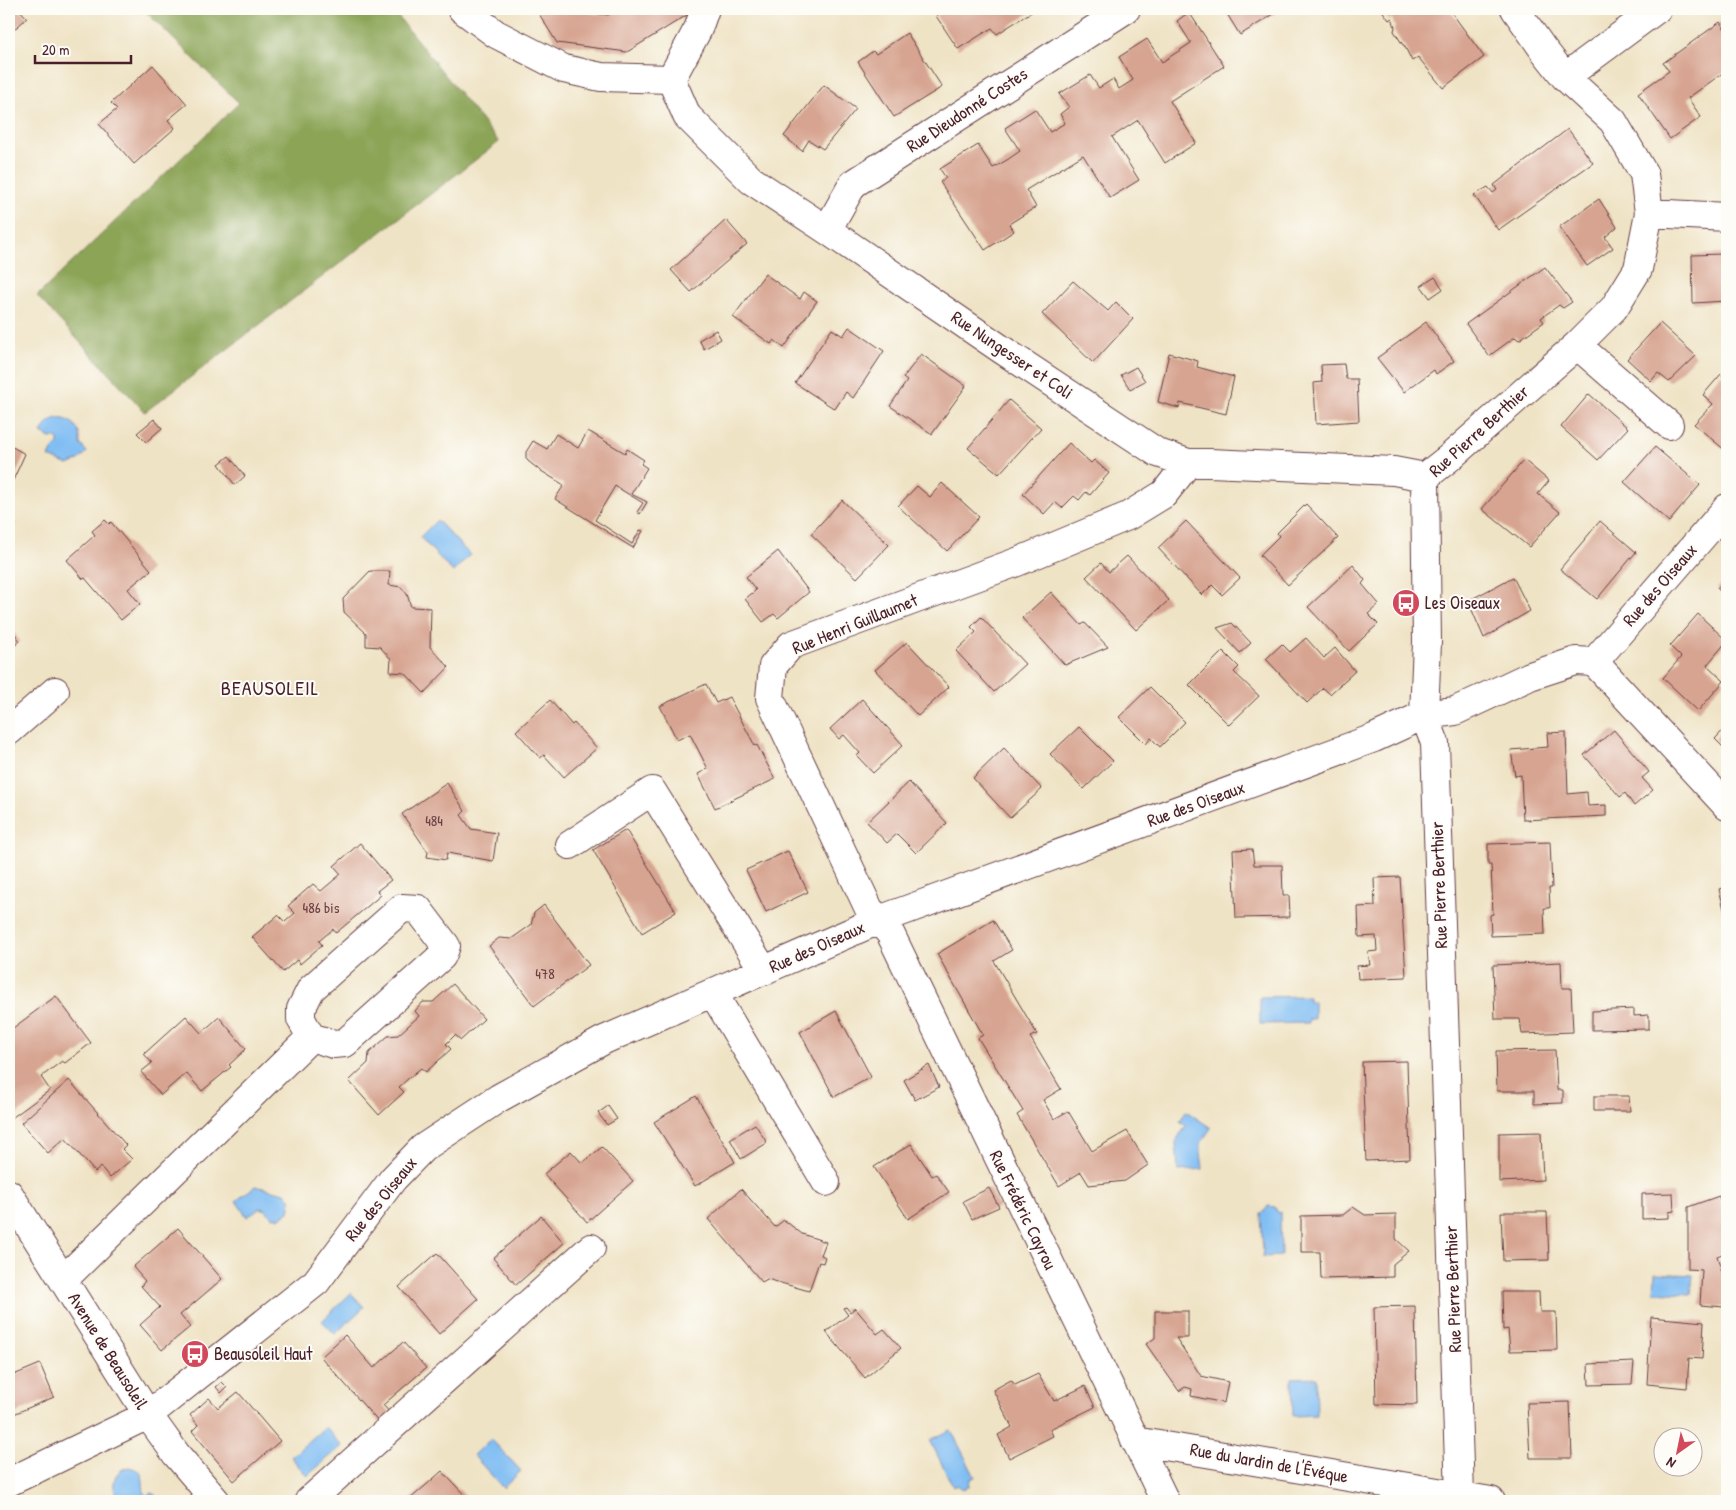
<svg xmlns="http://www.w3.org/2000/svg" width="1736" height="1510" viewBox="0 0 1736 1510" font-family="'Patrick Hand',sans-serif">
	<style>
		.forest { fill: #8ba456; stroke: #6a6240 }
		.water { fill: #80bdf3; stroke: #656e8f }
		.building { fill: #d7a491 }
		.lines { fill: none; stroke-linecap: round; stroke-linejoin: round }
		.minor-casing { stroke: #633c42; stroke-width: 30 }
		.minor { stroke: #fff; stroke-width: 28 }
		.labels { text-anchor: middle; stroke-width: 4; stroke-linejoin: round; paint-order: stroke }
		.number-label { font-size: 15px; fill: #6d4044 }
		.street-label { font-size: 18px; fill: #4a1f2b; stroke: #fdfcf7 }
		.poi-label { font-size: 18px; fill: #4a1f2b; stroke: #fdfcf7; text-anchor: start }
		.quarter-label { font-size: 20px; letter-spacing: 1px; fill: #4a1f2b; stroke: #fdfcf7 }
	</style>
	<rect width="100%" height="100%" fill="#fdfcf7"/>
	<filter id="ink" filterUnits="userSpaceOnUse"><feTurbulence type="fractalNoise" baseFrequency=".02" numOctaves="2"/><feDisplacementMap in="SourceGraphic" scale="10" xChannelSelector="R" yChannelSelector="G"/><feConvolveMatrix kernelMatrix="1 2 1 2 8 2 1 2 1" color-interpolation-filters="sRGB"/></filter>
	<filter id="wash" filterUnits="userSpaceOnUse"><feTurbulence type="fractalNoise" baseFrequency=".0096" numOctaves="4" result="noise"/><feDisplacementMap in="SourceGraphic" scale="20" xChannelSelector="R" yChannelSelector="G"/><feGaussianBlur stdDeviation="1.12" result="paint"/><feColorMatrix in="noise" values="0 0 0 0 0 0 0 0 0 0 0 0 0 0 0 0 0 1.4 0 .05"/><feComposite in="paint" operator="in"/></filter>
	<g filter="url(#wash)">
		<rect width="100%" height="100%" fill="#efe3c5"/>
		<!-- forest -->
		<path class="forest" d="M143,9H392L499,142L145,412L37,296L239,103Z"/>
		<!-- water -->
		<path class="water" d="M56,418C72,418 81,428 80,444L87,452L79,460L68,465L49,457L53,449L58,444V440L55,437L50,438L41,433L47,423Z
			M437,520L470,555L453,572L420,537Z
			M1309,996V1001H1314V1019H1309V1023L1260,1024V997Z
			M1186,1111L1211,1128L1200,1144L1203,1169L1178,1171L1176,1141L1186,1126L1180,1121Z
			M255,1186L285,1193L291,1200L289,1212L280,1218L272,1217L266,1210L260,1208L247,1217L236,1201Z
			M1268,1206L1275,1207L1278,1213L1280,1212L1281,1256L1263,1257L1261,1213L1264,1212Z
			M1655,1273L1693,1275L1691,1294L1654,1292Z
			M351,1293L364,1307L335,1334L322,1321Z
			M1316,1377L1317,1415L1293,1416L1292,1378Z
			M325,1427L342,1446L307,1476L291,1457Z
			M951,1430L975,1477L970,1479L969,1487L963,1489L957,1485L953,1487L930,1440Z
			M491,1439L521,1471L503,1488L473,1455Z
			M129,1467C150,1472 139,1484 146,1496L151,1493L155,1494L158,1501H119C111,1488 111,1471 129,1467Z"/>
		<g id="blocks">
			<!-- building -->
			<path class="building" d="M9,9H19L27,18L9,34Z
				M536,9H588L591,13L608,15L618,9H692V12L627,52L557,43Z
				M946,9H1036L997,34L992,28L958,49L936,16Z
				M1224,9H1282L1240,35Z
				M1381,9H1449L1484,57L1443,88L1418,57L1412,61L1404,45H1403L1394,31L1395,27L1392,18L1389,20Z
				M1189,12L1224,66L1170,101L1196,143L1165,163L1138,120L1112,137L1139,180L1110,198L1083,155L1026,190L1036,207L1009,224L1014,231L985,250L940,182L946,178L940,169L978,145L993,168L1007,160L1020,151L1005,128L1035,109L1050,132L1065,123L1060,114L1069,107L1059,94L1090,75L1099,88L1113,79L1119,89L1133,80L1119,57L1147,39L1162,62L1191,43L1177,21Z
				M1720,22L1727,32V70L1688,98L1701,117L1670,139L1638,93L1669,71L1663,63Z
				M907,33L942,87L894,117L858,62L873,51L876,54Z
				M153,65L187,104L168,120L175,128L134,164L99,124L117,109L111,103Z
				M824,85L856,109L823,149L809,140L802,151L784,136Z
				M1568,129L1593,163L1498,230L1474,195L1488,187L1493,193L1497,190L1494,185Z
				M1599,199L1617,227L1605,237L1613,248L1587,266L1559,227Z
				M726,220L747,244L691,292L671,270Z
				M1722,254V259H1727V301L1693,303L1692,255Z
				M1545,267L1572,302L1563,308L1559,305L1541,318L1544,322L1519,340L1515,337L1489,356L1466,324Z
				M765,274L800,299L804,292L817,301L784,348L774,340L771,344L733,317Z
				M1435,277L1443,289L1430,298L1421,286Z
				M1073,281L1108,311L1116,302L1133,319L1093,363L1042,314Z
				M1426,322L1454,361L1436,374L1434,370L1404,392L1377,358Z
				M1660,323L1696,356L1669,382L1658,373L1651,381L1627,359Z
				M849,327L884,351L853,398L846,392L835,409L795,383L832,329L843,336Z
				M716,330L721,339L704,349L699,340Z
				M1169,353L1198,361L1197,367L1234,377L1226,414L1180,403L1179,408L1158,402Z
				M921,354L966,386L932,434L890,406L907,381L903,378Z
				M1344,364L1346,379H1357L1359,421L1316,424L1314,383L1322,382L1321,365Z
				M1136,367L1145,381L1130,389L1121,375Z
				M1721,374L1727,380V452L1694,424L1713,404L1703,395Z
				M1589,394L1628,428L1598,460L1561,427Z
				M1009,400L1041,428L999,474L968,448Z
				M154,419L162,428L146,442L137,433Z
				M588,431L625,453L627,449L644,460L641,464L647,468L631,494L647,502L640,514L637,512L643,503L615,486L595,520L632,544L640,530L643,531L633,548L555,499L564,485L538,469L528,461L526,458V452L533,441L547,449L556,434L578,448Z
				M1069,443L1091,463L1094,460L1109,473L1090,495L1086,492L1079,500L1074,496L1062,508L1055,502L1044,514L1023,494Z
				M9,445L25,454L9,489Z
				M1655,447L1700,485L1669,522L1624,482Z
				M229,456L245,476L235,485L219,464Z
				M1524,460L1549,481L1538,494L1560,512L1529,547L1482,509Z
				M942,483L979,517L947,551L898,506L917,486L930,497Z
				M842,500L889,545L857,578L811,534Z
				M1306,504L1338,538L1288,585L1260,555L1279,536L1277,533Z
				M9,516L16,525L9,531Z
				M105,520L109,524L111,522L151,570L128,589L140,604L121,620L85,578L83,579L67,560L95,535L92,531Z
				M1186,521L1240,578L1222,595L1212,585L1202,595L1158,548Z
				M1600,521L1636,552L1597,599L1560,569Z
				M778,551L809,592L778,618L774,614L763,622L745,599L756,590L746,577Z
				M1127,556L1169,600L1136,630L1086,577L1101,563L1109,572Z
				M1353,565L1365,580L1362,584L1379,604L1368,614L1378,624L1349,651L1308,607Z
				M370,571H390L389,585L401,587L407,594L411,607L431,608L430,647L449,667L424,693L405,673L390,672L391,659L380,647L366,646V633L344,612L343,599Z
				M1513,577L1530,611L1484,638L1468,601Z
				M1727,577V598L1717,588Z
				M1051,592L1081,625L1085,623L1108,647L1065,665L1022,618Z
				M1698,614L1727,641L1707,665L1724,681L1698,711L1663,678L1681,657L1670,646Z
				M981,617L1025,664L994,692L956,651L976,632L971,627Z
				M1232,623L1251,643L1240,653L1217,628Z
				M9,626L20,641L9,650Z
				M1306,638L1324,658L1335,648L1355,671L1330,694L1323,688L1307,703L1266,659L1282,644L1290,652Z
				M907,642L949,687L918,716L875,670Z
				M1223,651L1239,667L1234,672L1259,696L1229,725L1189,685Z
				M706,684L716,703L729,697L755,746L757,745L775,779L715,808L698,774L708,769L690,734L677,740L660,706Z
				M1150,687L1185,722L1160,747L1151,738L1146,744L1119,717Z
				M862,699L903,745L873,773L857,756L860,753L844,735L839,739L830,729Z
				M550,700L572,725L574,723L597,748L564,777L544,755L540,758L516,731Z
				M1727,726V751L1715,739Z
				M1079,727L1113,761L1084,789L1050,754Z
				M1614,730L1649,772L1642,778L1653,790L1634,806L1625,793L1620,797L1584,755Z
				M1566,732L1568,794L1587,792L1588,806L1606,805V816L1523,820L1521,775L1515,776L1511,750L1548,747L1547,733Z
				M1004,748L1042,789L1010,818L973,778Z
				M909,782L947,823L916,853L897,834L887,843L867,822Z
				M447,783L465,811L461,815L471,829L497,833L493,861L447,853L446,860L427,857L428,852L402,814Z
				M626,830L676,912L642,933L593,850Z
				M1550,842L1552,888H1549L1550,908H1544L1545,934L1491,936L1490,915L1493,914L1491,865H1488V844Z
				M360,843L391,880L377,891L381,895L336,933L333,929L319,941L322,945L300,964L297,960L283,972L252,937L278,915L285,922L295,913L288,906L313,884L321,891L341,874L334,866Z
				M1252,849L1254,865H1282L1283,895H1289L1290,917L1236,918L1233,850Z
				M788,851L808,892L766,912L746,870Z
				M1400,877L1406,977L1358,979L1357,966L1370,965L1368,952L1377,951L1376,936L1359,937L1358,907L1375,906L1374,878Z
				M1727,887V921L1719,889Z
				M544,905L589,965L534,1006L489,946L499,938L511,939L531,925L534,913Z
				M993,920L1012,950L994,961L1037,1034L1030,1037L1061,1089L1043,1100L1054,1119L1068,1111L1092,1151L1127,1131L1148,1165L1125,1181L1089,1185L1081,1172L1059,1186L1017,1115L1023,1111L978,1038L983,1035L937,954Z
				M1561,962L1562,988H1571L1573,1032L1522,1034L1520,1019H1495L1493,965Z
				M453,984L484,1019L461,1040L455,1035L446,1044L451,1049L426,1072L421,1068L410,1077L399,1087L404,1092L379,1115L349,1081L368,1063L369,1053L388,1036L398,1035L419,1016L415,1011L423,1002H433Z
				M56,996L91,1043L65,1063L62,1061L41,1077L50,1090L9,1120V1031Z
				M1634,1009V1016L1649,1015V1029L1592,1030V1011Z
				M836,1011L871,1077L834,1097L800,1032Z
				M186,1016L201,1033L219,1017L246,1049L229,1065L231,1067L202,1091L186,1073L161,1095L141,1072L152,1063L144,1054Z
				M1555,1050L1557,1090H1563V1103L1534,1104V1091H1497L1496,1051Z
				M1407,1061L1410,1159L1366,1161L1362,1062Z
				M929,1065L939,1087L915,1100L904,1080Z
				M69,1080L126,1145L122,1149L132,1159L110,1178L101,1167L95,1172L65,1138L48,1153L21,1123Z
				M696,1096L735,1162L695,1186L654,1122Z
				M1594,1096H1629L1630,1111H1594Z
				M608,1106L617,1119L607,1125L598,1113Z
				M755,1124L767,1143L741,1159L730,1139Z
				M1541,1132L1543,1180L1499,1182V1133Z
				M911,1144L932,1176L936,1174L949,1192L908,1219L874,1167Z
				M602,1147L633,1181L587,1222L544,1174L571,1151L582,1163Z
				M989,1188L999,1207L972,1219L963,1201Z
				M741,1189L775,1227L784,1220L802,1234L826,1242L821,1255L825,1257L823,1263L819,1262L809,1291L767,1279L762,1282L708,1219Z
				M1673,1193L1674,1211L1669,1212V1218L1642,1219V1194Z
				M1719,1196L1727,1221V1252L1717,1256L1722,1272H1726L1724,1307L1700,1305L1702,1270L1688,1269V1207Z
				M1353,1207L1365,1215L1396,1214V1239L1409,1251L1393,1264V1277L1321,1279L1320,1252H1301V1216L1343,1215Z
				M1501,1212H1547L1549,1260L1503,1261Z
				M541,1216L564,1243L516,1285L493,1258Z
				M178,1228L222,1279L180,1315L190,1327L162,1350L140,1325L160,1307L141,1286L145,1281L133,1267Z
				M437,1253L478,1299L439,1334L399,1287Z
				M1502,1292H1539L1540,1312H1556L1557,1350L1510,1351L1508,1329L1503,1330Z
				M1415,1306L1417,1405L1376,1404L1374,1307Z
				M846,1307L850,1312L855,1308L877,1334L884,1329L901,1348L865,1378L826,1332L848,1315L843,1308Z
				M1155,1311H1188V1338H1176L1201,1376L1228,1382L1224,1403L1191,1396L1192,1389L1185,1387L1179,1391L1146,1344L1155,1338Z
				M1651,1317L1704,1322L1702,1359L1689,1358L1687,1388L1647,1384Z
				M345,1335L374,1368L403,1342L426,1368L383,1405L393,1416L382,1426L321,1357Z
				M1634,1362L1632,1384L1589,1385L1588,1364Z
				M40,1364L54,1397L9,1416V1377Z
				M1038,1374L1054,1401L1085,1386L1095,1407L1050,1429L1053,1436L1009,1458L998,1435L1012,1427L993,1390L1011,1380L1015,1385Z
				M222,1382L227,1387L221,1393L216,1387Z
				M238,1392L280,1441L234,1481L192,1431L198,1425L190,1415L209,1398L218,1408Z
				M1570,1402L1572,1458H1530L1527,1403Z
				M442,1471L470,1501H408Z"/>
		</g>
	</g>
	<g filter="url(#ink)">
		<use href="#blocks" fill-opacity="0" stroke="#633c42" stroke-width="1"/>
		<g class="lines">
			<defs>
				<path id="minor" d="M462,9L496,34L564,69L601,77L671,79
					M1565,77L1657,9
					M671,79L687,116L751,180L827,230L1001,349L1158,453L1188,463H1210L1394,471L1425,477
					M671,79L698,29L705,9
					M1649,213L1727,217
					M827,230L853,184L1126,9
					M1577,345L1669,425
					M1594,662L1727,508
					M9,731L55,691
					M570,845L652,791L764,971
					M713,993L826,1182
					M9,1194L148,1415L176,1454L216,1501
					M63,1280L311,1037L333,1044L345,1043L442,956L446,946L418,909L402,908L311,989L301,1009V1019L311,1037
					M1135,1441L1491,1501
					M9,1482L148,1415L316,1282L393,1179L423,1148L499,1098L604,1040L879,920L1374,738L1424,715L1455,711L1530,676L1576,661L1594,662L1727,806
					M1460,1495L1435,743L1424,715L1427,642L1425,477L1449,458L1577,345L1614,308L1638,269L1649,213L1644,174L1613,121L1565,77L1543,49L1515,9
					M309,1501L591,1248
					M1165,1501L890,933L869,909L770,698L773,666L791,645L1017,562L1128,516L1164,494L1188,463"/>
			</defs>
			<!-- minor casing -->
			<use href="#minor" class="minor-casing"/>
			<!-- minor -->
			<use href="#minor" class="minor"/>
		</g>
	</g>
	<!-- icons -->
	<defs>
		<symbol id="bus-disc" viewBox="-11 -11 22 22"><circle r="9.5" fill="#d1495b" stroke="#fdfcf7"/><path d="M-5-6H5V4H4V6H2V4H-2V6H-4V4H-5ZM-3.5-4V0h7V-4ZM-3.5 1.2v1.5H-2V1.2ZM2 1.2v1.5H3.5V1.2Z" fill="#fff"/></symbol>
	</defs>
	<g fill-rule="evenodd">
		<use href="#bus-disc" x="1390" y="587" width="32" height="32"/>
		<use href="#bus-disc" x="179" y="1338" width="32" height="32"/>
	</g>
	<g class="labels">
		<!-- number labels -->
		<g class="number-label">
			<text x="434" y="826">484</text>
			<text x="321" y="913">486 bis</text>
			<text x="545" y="979">478</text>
		</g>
		<!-- street labels -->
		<g class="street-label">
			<text transform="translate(967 110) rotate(-33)" y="6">Rue Dieudonné Costes</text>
			<text transform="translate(1012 355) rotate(34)" y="6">Rue Nungesser et Coli</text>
			<text transform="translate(1479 431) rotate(-42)" y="6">Rue Pierre Berthier</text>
			<text transform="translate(1660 585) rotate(-49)" y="6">Rue des Oiseaux</text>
			<text transform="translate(855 624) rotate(-22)" y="6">Rue Henri Guillaumet</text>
			<text transform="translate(1196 804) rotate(-20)" y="6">Rue des Oiseaux</text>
			<text transform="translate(1439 885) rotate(-92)" y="6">Rue Pierre Berthier</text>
			<text transform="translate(817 947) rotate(-24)" y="6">Rue des Oiseaux</text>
			<text transform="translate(381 1199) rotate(-51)" y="6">Rue des Oiseaux</text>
			<text transform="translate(1023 1210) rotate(64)" y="6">Rue Frédéric Cayrou</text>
			<text transform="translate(1453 1289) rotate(-92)" y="6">Rue Pierre Berthier</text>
			<text transform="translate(108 1351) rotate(58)" y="6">Avenue de Beausoleil</text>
			<text transform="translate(1269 1463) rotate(10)" y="6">Rue du Jardin de l'Êvéque</text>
		</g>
		<!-- poi labels -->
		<g class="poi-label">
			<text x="1425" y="609">Les Oiseaux</text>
			<text x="214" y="1360">Beausoleil Haut</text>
		</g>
		<!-- quarter labels -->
		<g class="quarter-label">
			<text x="270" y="695">BEAUSOLEIL</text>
		</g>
	</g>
	<!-- margin -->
	<rect width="1736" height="1510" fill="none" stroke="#fdfcf7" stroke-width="30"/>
	<!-- north arrow -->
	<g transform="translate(1678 1452) rotate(213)"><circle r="24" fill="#fdfcf7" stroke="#b5a4a5"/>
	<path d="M0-4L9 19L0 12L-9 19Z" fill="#d1495b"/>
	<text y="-8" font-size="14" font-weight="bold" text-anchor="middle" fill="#4a1f2b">N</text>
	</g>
	<!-- scale -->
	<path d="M35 55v8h96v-8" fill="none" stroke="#4a1f2b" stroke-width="2.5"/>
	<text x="42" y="55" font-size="15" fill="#4a1f2b" stroke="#fdfcf7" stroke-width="4" paint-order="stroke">20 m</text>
</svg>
